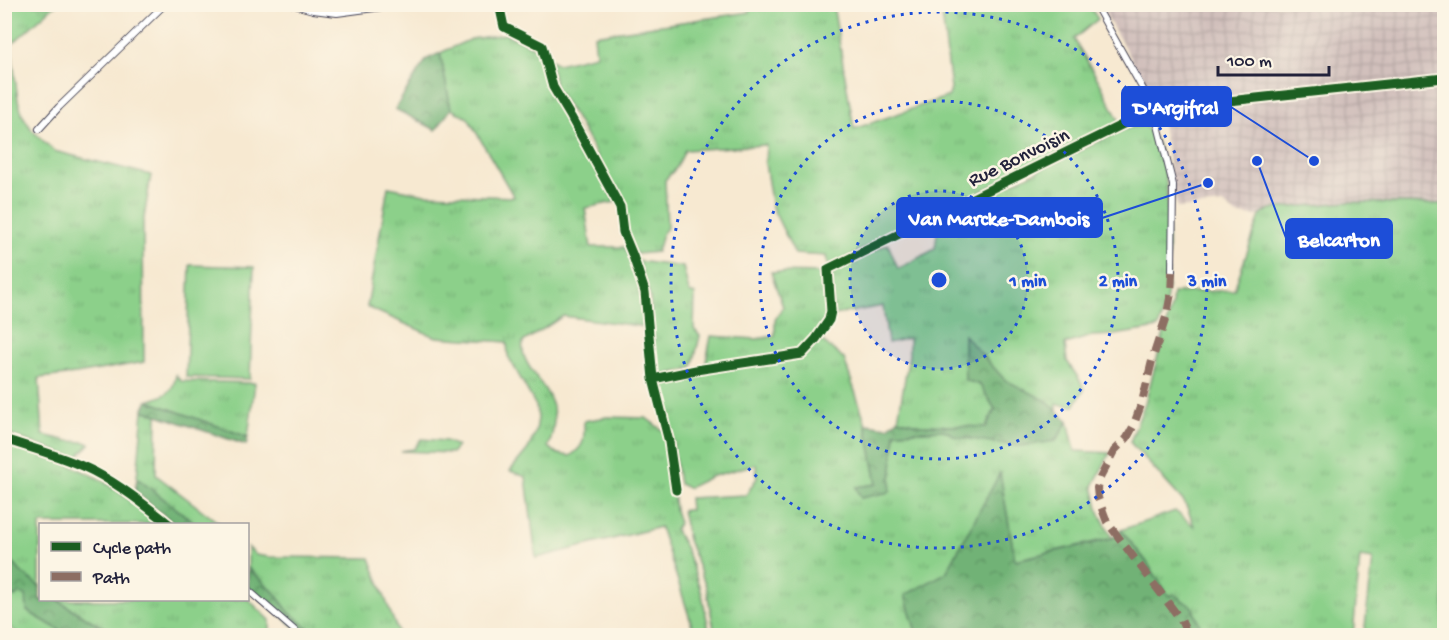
<svg xmlns="http://www.w3.org/2000/svg" width="1449" height="640" viewBox="0 0 1449 640" font-family="'Gochi Hand',sans-serif">
	<style>
		.industrial { fill: url(#industrial-grid) }
		.grass { fill: url(#grass-tufts); stroke: #577962; stroke-width: 1.5 }
		.forest { fill: url(#forest-crowns); stroke: #4a6a58; stroke-width: 1.5 }
		.pitch { fill: #8cd08a; stroke: #577962; stroke-width: 1.5 }
		.lines { fill: none; stroke-linecap: round; stroke-linejoin: round }
		.street-casing { stroke: #424052; stroke-width: 8 }
		.street { stroke: #fff; stroke-width: 6 }
		.quiet { stroke: #8d6e63; stroke-width: 8; stroke-dasharray: 15 8; stroke-linecap: butt }
		.cycleway-casing { stroke: #fcf5e5; stroke-width: 13 }
		.cycleway { stroke: #1b5e20; stroke-width: 9 }
		.ring { fill: none; stroke: #1d4ed8; stroke-width: 3; stroke-dasharray: 3 6 }
		.labels { text-anchor: middle; stroke-width: 5; stroke-linejoin: round; paint-order: stroke }
		.street-label { font-size: 20px; fill: #22223b; stroke: #fcf5e5 }
		.centre { fill: #1d4ed8; stroke: #fcf5e5; stroke-width: 3 }
		.ring-label { font-size: 18px; text-anchor: middle; font-weight: bold; fill: #1d4ed8; stroke: #fcf5e5; stroke-width: 5; stroke-linejoin: round; paint-order: stroke }
		.leader { fill: none; stroke: #1d4ed8; stroke-width: 2 }
		.callout-dot { fill: #1d4ed8; stroke: #fcf5e5; stroke-width: 2 }
		.callout { fill: #1d4ed8; stroke: #1d4ed8; stroke-width: 2 }
		.callout-label { font-size: 21px; text-anchor: middle; font-weight: bold; fill: #fff }
	</style>
	<defs>
		<pattern id="industrial-grid" width="8" height="8" patternUnits="userSpaceOnUse" patternTransform="scale(1.5)"><rect width="8" height="8" fill="#d1c0bc"/><path d="M0 4h8M4 0v8" fill="none" stroke="#b3a5a2"/></pattern>
		<pattern id="grass-tufts" width="24" height="20" patternUnits="userSpaceOnUse" patternTransform="scale(1.5)"><rect width="24" height="20" fill="#8cd08a"/><path d="M3 7l-1-3M5 7V3M7 7l1-3M15 17l-1-3M17 17v-4M19 17l1-3" fill="none" stroke="#78b278"/></pattern>
		<pattern id="forest-crowns" width="20" height="18" patternUnits="userSpaceOnUse" patternTransform="scale(1.5)"><rect width="20" height="18" fill="#71b276"/><path d="M2 6a3 3 0 1 1 6 0M12 15a3 3 0 1 1 6 0" fill="none" stroke="#5c9062"/></pattern>
	</defs>
	<rect width="100%" height="100%" fill="#fcf5e5"/>
	<filter id="ink" filterUnits="userSpaceOnUse"><feTurbulence type="fractalNoise" baseFrequency=".0167" numOctaves="2"/><feDisplacementMap in="SourceGraphic" scale="12" xChannelSelector="R" yChannelSelector="G"/><feConvolveMatrix kernelMatrix="1 2 1 2 8 2 1 2 1" color-interpolation-filters="sRGB"/></filter>
	<filter id="wash" filterUnits="userSpaceOnUse"><feTurbulence type="fractalNoise" baseFrequency=".008" numOctaves="4" result="noise"/><feDisplacementMap in="SourceGraphic" scale="24" xChannelSelector="R" yChannelSelector="G"/><feGaussianBlur stdDeviation="1.35" result="paint"/><feColorMatrix in="noise" values="0 0 0 0 0 0 0 0 0 0 0 0 0 0 0 0 0 1.4 0 .05"/><feComposite in="paint" operator="in"/></filter>
	<g filter="url(#wash)">
		<rect width="100%" height="100%" fill="#f7e9d1"/>
		<!-- industrial -->
		<path class="industrial" d="M1100,5H1444V204L1348,202L1270,209L1260,216L1237,215L1223,204L1177,208L1159,107Z"/>
		<!-- grass -->
		<path class="grass" d="M4,5H55L11,45L18,100L23,116L32,130L54,151L151,175L143,224L144,362L76,374L39,378L43,435L68,441L85,442L90,444L76,458L5,433Z
			M749,5H833L854,129L949,96L951,89L941,5H1089L1098,19L1074,39L1100,83L1120,123L828,267L826,256L795,254L772,207L765,163L766,145L685,150L677,167L665,180L667,228L662,234L657,252L637,254L632,250L627,236L624,212L590,143L574,115L556,89L549,59L558,64L596,55L594,35L750,12Z
			M506,34L536,48L543,58L551,94L570,120L615,202L585,208L591,247H625L637,276L644,297L646,327L563,316L523,342C519,364 544,381 551,401C556,414 554,434 548,447L558,454L570,456C586,445 584,439 584,421L607,417L646,418L665,432L668,444L675,510L679,523L675,529L686,549L702,594L710,635H695L677,578L660,527L536,558L526,477L510,471L528,449L536,431L538,418L536,406L508,356L507,342L435,337L367,307L388,187L425,194L514,197L468,118L451,109L440,53L471,39Z
			M1145,126C1172,152 1167,211 1168,246C1168,265 1170,283 1166,302C1164,311 1161,320 1158,328L1114,335L1092,336L1065,344L1067,361L1081,382L1084,390L1074,406L1057,404V411L1047,401L1005,380L964,336L965,380L980,385L995,409L986,427L921,425L898,419L909,355V338L888,343L883,306L833,315L831,276L836,269L888,244L898,269L935,249L939,218L1129,127Z
			M1348,202L1444,204V635H1364L1373,559L1360,557L1353,635H1204L1192,607L1169,597L1146,561L1121,530L1175,511L1194,526L1185,503L1130,442L1145,403L1172,304L1173,293L1234,290L1260,216L1270,209Z
			M638,261L683,267L689,292L695,294L694,329L700,336L692,368L656,377L650,297Z
			M771,272L824,273L828,306L827,319L814,339L800,353L705,367L711,336L756,339L775,336V320L783,307Z
			M820,339L844,359L866,424L877,484L857,487L861,498L890,492L895,432L944,430L957,437L1056,441L1068,421L1075,451L1110,453L1093,486L1099,512L1112,538L1015,560L1000,474L946,573L906,595L916,632L913,635H715L706,586L688,540L682,510H690L689,498L746,495L757,478L756,464L710,477L688,488L679,484L670,427L656,381L693,373L804,355Z
			M176,375L181,381L255,383L248,437L148,401C165,395 173,394 176,375Z
			M143,410L157,415L156,475L220,524H196L137,478Z
			M421,439L446,441L457,446L452,453L401,451L414,449Z
			M4,442C36,453 71,463 101,480C122,493 141,509 161,524H40V587L21,572L5,553Z
			M248,547L256,555L269,557L370,558L399,635H317L289,612L272,590L248,568Z
			M19,592L27,595V611L68,635H19L5,623V593L15,597Z
			M248,599L270,620V632L273,635H127L100,626L57,600Z"/>
		<!-- forest -->
		<path class="forest" d="M440,53L451,109L436,130L395,109L419,70L427,59Z
			M964,335L1005,380L1047,401L1068,421L1056,441L1019,446L957,437L944,430L895,432L890,492L861,498L856,487L877,484L866,424L888,427L898,419L921,425L986,427L995,409L980,385L965,380Z
			M148,401L248,437L246,445L143,410Z
			M1000,473L1015,560L1111,539L1121,530L1146,561L1169,596L1174,594L1192,607L1204,635H913L916,632L905,595L946,573Z
			M137,478L196,524H175L135,492Z
			M5,553L21,572L40,587V600H57L100,626L127,635H68L27,611L26,595L19,593L15,597L5,593Z
			M248,568L272,590L289,612L317,635H304L248,588Z"/>
		<!-- pitch -->
		<path class="pitch" d="M190,265L254,267L250,379L186,377Z"/>
	</g>
	<g filter="url(#ink)">
		<g class="lines">
			<defs>
				<path id="street" d="M291,4L313,10L337,13L404,4
					M499,4L504,27L542,46L553,87L571,117L620,207L623,232L633,256L645,292L653,379L669,442L676,490
					M1095,4L1154,109L1173,185L1172,272
					M39,129L59,107L165,4
					M653,379L696,370L802,354L816,339L829,320L831,311L828,269L1154,109L1444,78
					M4,439C34,449 65,457 93,471C120,485 145,505 169,524
					M248,590L301,636"/>
			</defs>
			<!-- street casing -->
			<use href="#street" class="street-casing"/>
			<!-- street -->
			<use href="#street" class="street"/>
			<!-- quiet -->
			<path class="quiet" d="M1172,272L1171,293L1167,314L1153,357L1142,402L1133,427L1127,438L1114,451L1100,478L1097,488L1098,498L1107,522L1181,620L1188,636"/>
			<defs>
				<path id="cycleway" d="M499,4L504,27L542,46L553,87L571,117L620,207L623,232L633,256L645,292L653,379L669,442L676,490
					M653,379L696,370L802,354L816,339L829,320L831,311L828,269L1154,109L1444,78
					M4,439C34,449 65,457 93,471C120,485 145,505 169,524"/>
			</defs>
			<!-- cycleway casing -->
			<use href="#cycleway" class="cycleway-casing"/>
			<!-- cycleway -->
			<use href="#cycleway" class="cycleway"/>
		</g>
	</g>
	<!-- distance rings -->
	<circle cx="939" cy="280" r="89" fill="#1d4ed8" fill-opacity=".12"/>
	<g class="ring">
		<circle cx="939" cy="280" r="89"/>
		<circle cx="939" cy="280" r="179"/>
		<circle cx="939" cy="280" r="268"/>
	</g>
	<g class="labels">
		<!-- street labels -->
		<g class="street-label">
			<text transform="translate(1018 156) rotate(-26)" y="7">Rue Bonvoisin</text>
		</g>
	</g>
	<circle cx="939" cy="280" r="9" class="centre"/>
	<g class="ring-label">
		<text x="1028" y="286">1 min</text>
		<text x="1118" y="286">2 min</text>
		<text x="1207" y="286">3 min</text>
	</g>
	<!-- callouts -->
	<path class="leader" d="M1314 161L1231 107M1208 183L1102 218M1257 161L1286 238"/>
	<g class="callout-dot">
		<circle cx="1314" cy="161" r="6"/>
		<circle cx="1208" cy="183" r="6"/>
		<circle cx="1257" cy="161" r="6"/>
	</g>
	<g class="callout">
		<rect x="1122" y="87" width="109" height="39" rx="6"/>
		<rect x="897" y="198" width="205" height="39" rx="6"/>
		<rect x="1286" y="219" width="106" height="39" rx="6"/>
	</g>
	<g class="callout-label">
		<text x="1176" y="114">D'Argifral</text>
		<text x="999" y="225">Van Marcke-Dambois</text>
		<text x="1339" y="246">Belcarton</text>
	</g>
	<!-- margin -->
	<rect width="1449" height="640" fill="none" stroke="#fcf5e5" stroke-width="24"/>
	<!-- legend -->
	<rect x="39" y="523" width="210" height="78" fill="#fcf5e5" stroke="#a5a1a1" stroke-width="1.5"/>
	<rect x="51" y="542" width="30" height="9" fill="#1b5e20" stroke="#a5a1a1" stroke-width="1.5"/>
	<text x="93" y="553" font-size="18" fill="#22223b">Cycle path</text>
	<rect x="51" y="572" width="30" height="9" fill="#8d6e63" stroke="#a5a1a1" stroke-width="1.5"/>
	<text x="93" y="583" font-size="18" fill="#22223b">Path</text>
	<!-- scale -->
	<path d="M1218 66v9h111v-9" fill="none" stroke="#22223b" stroke-width="3"/>
	<text x="1227" y="66" font-size="18" fill="#22223b" stroke="#fcf5e5" stroke-width="4.5" paint-order="stroke">100 m</text>
</svg>
